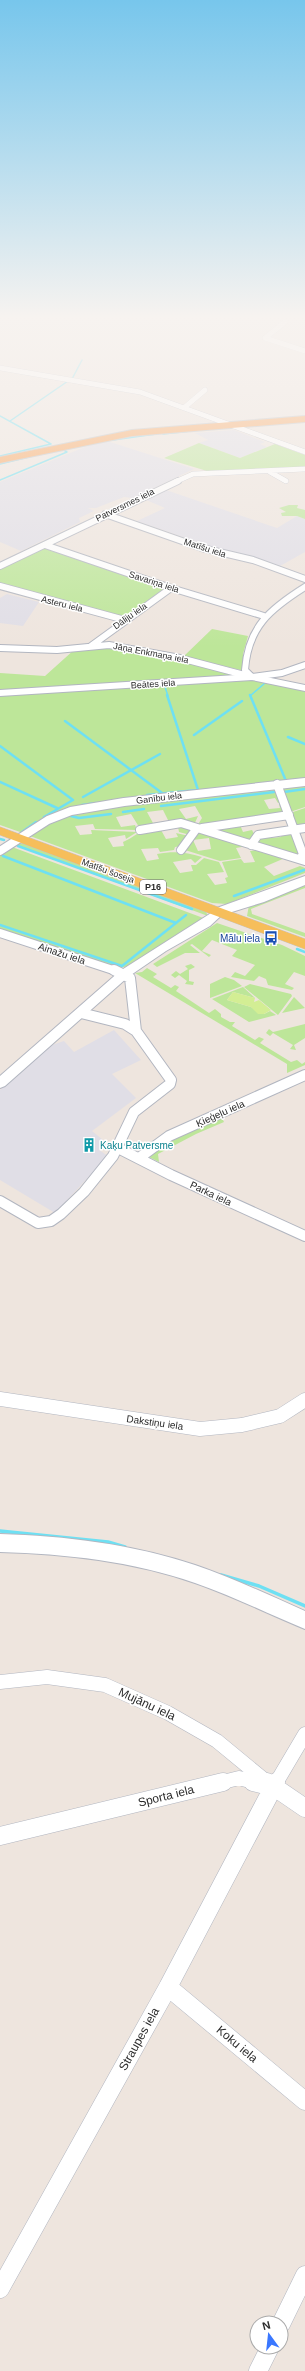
<svg xmlns="http://www.w3.org/2000/svg" width="305" height="2371" viewBox="0 0 305 2371" font-family="Helvetica,sans-serif">
	<style>
		.industrial { fill: #e0dee6 }
		.green { fill: #bde699; fill-rule: evenodd }
		.pitch { fill: #d3ee94 }
		.lines { fill: none; stroke-linecap: round; stroke-linejoin: round }
		.stream-far2 { stroke: #6ee0f3; stroke-width: 1.5 }
		.stream-far1 { stroke: #6ee0f3; stroke-width: 2.5 }
		.stream { stroke: #6ee0f3; stroke-width: 3.5 }
		.minor-far5-casing { stroke: #b2b6c0; stroke-width: 5.5 }
		.minor-far4-casing { stroke: #b2b6c0; stroke-width: 8 }
		.minor-far3-casing { stroke: #b2b6c0; stroke-width: 10 }
		.minor-far2-casing { stroke: #b2b6c0; stroke-width: 12 }
		.minor-far1-casing { stroke: #b2b6c0; stroke-width: 15 }
		.minor-casing { stroke: #b2b6c0; stroke-width: 19 }
		.tertiary-casing { stroke: #b2b6c0; stroke-width: 2 }
		.secondary-casing { stroke: #b2b6c0; stroke-width: 2 }
		.primary-casing { stroke: #c4c4c4; stroke-width: 1 }
		.trunk-casing { stroke: #c4c4c4; stroke-width: 2 }
		.minor-far5 { stroke: #fff; stroke-width: 5 }
		.minor-far4 { stroke: #fff; stroke-width: 6 }
		.minor-far3 { stroke: #fff; stroke-width: 8 }
		.minor-far2 { stroke: #fff; stroke-width: 10 }
		.minor-far1 { stroke: #fff; stroke-width: 14 }
		.minor { stroke: #fff; stroke-width: 18 }
		.tertiary { fill: #fff; fill-rule: evenodd }
		.secondary { fill: #fff; fill-rule: evenodd }
		.primary { fill: #f6be5b; fill-rule: evenodd }
		.trunk { fill: #faa45a; fill-rule: evenodd }
		.labels { text-anchor: middle; stroke-width: 3; stroke-linejoin: round; paint-order: stroke }
		.far-street-label { font-size: 9px; fill: #2c2c2c; stroke: #fff }
		.shield { fill: #fff; stroke: #6b6b6b; stroke-width: 1 }
		.shield-label { font-size: 9px; font-weight: bold; fill: #2c2c2c }
		.transit-label { font-size: 10px; fill: #164399; stroke: #fff; text-anchor: end }
		.street-label { font-size: 10px; fill: #2c2c2c; stroke: #fff }
		.culture-label { font-size: 10px; fill: #0d838f; stroke: #fff; text-anchor: start }
		.near-street-label { font-size: 12px; fill: #2c2c2c; stroke: #fff }
	</style>
	<rect width="100%" height="100%" fill="#eee5de"/>
	<!-- industrial -->
	<path class="industrial" d="M234,430L265,442L260,444L267,447L240,458L199,443L208,440L195,433Z
		M107,441L194,469L133,498L124,497L96,508H88L94,511L79,518L80,522L21,551L0,542V482L85,447Z
		M166,490L277,528L297,516L305,519V552L280,566L244,554L235,555L137,521L165,508L146,500Z
		M7,594L39,602L23,626L0,623V598Z
		M114,1030L141,1060L112,1074L136,1098L92,1131L108,1144L99,1150L108,1156L55,1213L0,1180V1090L49,1046L64,1041L74,1052Z"/>
	<!-- green -->
	<path class="green" d="M199,443L240,458L275,444L305,455V468L207,471L164,458Z
		M289,505H298L297,508L305,510V519L297,516H282L281,513L286,512L279,508Z
		M45,545L171,588L125,620L0,586V566Z
		M212,629L248,636L243,654L244,671L184,656Z
		M110,647L142,650L237,676L0,691V673L45,676L75,649Z
		M241,680L257,681L305,691V780L79,808L23,833L0,825V695Z
		M305,783V807L290,812L281,791L284,786Z
		M274,787L277,789L282,802L278,803L275,798L264,800L269,809L280,808L279,804H283L285,815L200,827L197,826L202,818L195,806L179,809L186,819L198,816L194,825L181,822L170,824L163,810L147,812L153,823L168,821V824L139,827L131,814L116,817L121,827L135,825L137,830L95,829L93,824L75,826L80,835L92,834L91,830L137,832L126,839L125,835L108,838L113,847L124,846L123,842C128,840 132,837 137,834C148,828 182,821 194,829L190,835L179,832L178,827L161,830L166,839L178,837L176,833L189,836L182,846L175,847L174,850L160,852L158,848L141,849L147,861L159,859L157,854C174,851 186,852 202,857L195,863L191,859L173,862L180,873L193,871L191,865H196L204,858L219,862L224,872L207,874L215,885L227,883L225,878L228,877L222,862L241,859L244,863L255,862L250,851L257,850L285,858L264,867L274,876L300,866L305,868V873L227,904L212,903L30,836C70,802 141,802 192,796C219,793 247,788 274,787Z
		M305,808V826H296L290,813Z
		M240,825L243,832L252,830L254,834L249,842L207,828Z
		M198,830L247,846L236,848L241,858L220,861L185,850ZM209,838L211,849L198,851L193,840Z
		M291,832L299,854L296,855L257,844L258,837L271,835V838L281,837L282,833Z
		M23,843L206,912L208,916L15,845Z
		M12,847L206,919L129,966L119,968L0,930V855Z
		M305,885V888L251,909L252,914L305,933V937L247,916L249,905Z
		M217,923L282,945L305,956V976L294,972L285,984L294,988L292,990L268,985L266,979L259,976L254,981L231,977L235,972L245,976L255,965L232,956L237,950L212,940L202,951L211,955L209,957L192,944L190,945L200,953H185L157,967L153,964Z
		M191,964L195,967L189,970V981L194,982L193,985L185,984L187,981L179,975L175,978L171,975L176,971L180,974L188,969L185,966Z
		M147,968L157,974L153,977L171,988L175,985L179,987L176,991L209,1013L215,1009L221,1014V1017L230,1022H235L232,1026L255,1040L259,1037L264,1039L260,1043L291,1062L297,1060L302,1064L305,1062V1065L287,1073V1064L135,973L142,972Z
		M225,977L234,980L242,986L210,998V984Z
		M250,984L291,994L292,996L278,1015L244,987Z
		M243,987L255,998L233,992L227,1000L251,1007L264,1014L270,1011L276,1015L249,1022L212,999Z
		M294,997L305,1008L282,1013Z
		M305,1024V1038L294,1045L296,1050L290,1049L293,1045L273,1033L270,1036L266,1033L269,1029L273,1032Z
		M221,1116L224,1122L196,1134L158,1154L159,1162L149,1157C154,1145 208,1123 221,1116Z"/>
	<!-- pitch -->
	<path class="pitch" d="M233,992L255,998L254,1002L259,1000L271,1010L264,1014H258L251,1007L227,1000Z"/>
	<g class="lines">
		<!-- stream-far2 -->
		<path class="stream-far2" d="M72,379L82,360
			M0,416L51,444
			M10,421L68,381
			M163,434L191,431
			M113,440L156,434
			M0,456L51,444
			M0,464L37,455
			M0,480L67,452L62,449
			M165,687L168,696
			M250,696L265,683"/>
		<!-- stream-far1 -->
		<path class="stream-far1" d="M167,695L198,790
			M250,695L286,781
			M65,721L162,793
			M194,735L242,701
			M288,737L305,744
			M0,746L73,800L44,817
			M0,782L57,808
			M284,792L305,789
			M147,795L197,790
			M83,797L160,754
			M82,805L96,803
			M161,806L274,792
			M123,812L144,809
			M71,816L79,818L111,814
			M22,832L36,822
			M0,839L4,840
			M18,846L192,909
			M3,856L176,923
			M234,896L304,870
			M0,925L122,966L186,915
			M297,949L305,952"/>
		<!-- stream -->
		<path class="stream" d="M0,1531L108,1542L125,1547
			M221,1575L259,1586L305,1606"/>
		<defs>
			<path id="minor-far5" d="M285,322L265,338L305,351
				M0,368L140,392L305,452
				M185,407L205,390
				M270,472L286,481
				M175,482L193,474L305,469"/>
			<path id="minor-far4" d="M105,514L202,548L253,560L305,579
				M45,545L171,588L264,616
				M0,566L178,481
				M0,586L125,620
				M91,646L171,588
				M0,648L57,650L109,645L180,658L252,677L282,673L305,665
				M252,677L245,670C248,627 270,609 305,587"/>
			<path id="minor-far3" d="M277,784L303,854L300,859
				M202,828L289,815
				M140,830L181,823L305,861
				M251,845L258,835L305,828
				M181,850L197,828
				M0,851L48,820L71,811L124,802L305,782
				M0,933L116,971"/>
			<path id="minor-far2" d="M114,970L130,978L136,1031
				M118,1148L171,1175L305,1236
				M139,1158L169,1136L305,1075
				M0,1201L38,1223L51,1221L61,1214L84,1192L113,1156L134,1112L170,1084L171,1080L136,1031L125,1024L81,1013"/>
			<path id="minor-far1" d="M0,1399L200,1429L242,1425L280,1416L305,1400
				M0,1682L47,1677L105,1685L168,1713L217,1741L268,1783
				M219,1783L239,1778L257,1783
				M276,1783L305,1734"/>
			<path id="minor" d="M253,1782L269,1786
				M267,1782L305,1808
				M0,1836L223,1782
				M168,1987L305,2101
				M0,2289L168,1987L276,1782
				M281,2324L305,2275
				M258,2371L270,2347"/>
			<path id="tertiary" d="M252,674L305,685V691L252,680L0,696V690Z
				M219,908L225,912L210,926L166,951L128,977L5,1086L0,1088V1076L120,971Z
				M0,1534C66,1536 132,1544 195,1565C233,1578 269,1595 305,1611V1629C268,1614 233,1596 195,1583C132,1561 66,1554 0,1552Z"/>
			<path id="secondary" d="M305,876V885L264,902L219,916L213,912L214,909Z"/>
			<path id="primary" d="M0,827L305,939V949L0,835Z"/>
			<path id="trunk" d="M305,416V422L132,436L0,463V457L132,430Z"/>
		</defs>
		<!-- minor-far5 casing -->
		<use href="#minor-far5" class="minor-far5-casing"/>
		<!-- minor-far4 casing -->
		<use href="#minor-far4" class="minor-far4-casing"/>
		<!-- minor-far3 casing -->
		<use href="#minor-far3" class="minor-far3-casing"/>
		<!-- minor-far2 casing -->
		<use href="#minor-far2" class="minor-far2-casing"/>
		<!-- minor-far1 casing -->
		<use href="#minor-far1" class="minor-far1-casing"/>
		<!-- minor casing -->
		<use href="#minor" class="minor-casing"/>
		<!-- tertiary casing -->
		<use href="#tertiary" class="tertiary-casing"/>
		<!-- secondary casing -->
		<use href="#secondary" class="secondary-casing"/>
		<!-- primary casing -->
		<use href="#primary" class="primary-casing"/>
		<!-- trunk casing -->
		<use href="#trunk" class="trunk-casing"/>
		<!-- minor-far5 -->
		<use href="#minor-far5" class="minor-far5"/>
		<!-- minor-far4 -->
		<use href="#minor-far4" class="minor-far4"/>
		<!-- minor-far3 -->
		<use href="#minor-far3" class="minor-far3"/>
		<!-- minor-far2 -->
		<use href="#minor-far2" class="minor-far2"/>
		<!-- minor-far1 -->
		<use href="#minor-far1" class="minor-far1"/>
		<!-- minor -->
		<use href="#minor" class="minor"/>
		<!-- tertiary -->
		<use href="#tertiary" class="tertiary"/>
		<!-- secondary -->
		<use href="#secondary" class="secondary"/>
		<!-- primary -->
		<use href="#primary" class="primary"/>
		<!-- trunk -->
		<use href="#trunk" class="trunk"/>
	</g>
	<!-- sky -->
	<linearGradient id="sky" x2="0" y2="1"><stop stop-color="#77c6ec"/><stop offset="0.49" stop-color="#f7f3f0"/><stop offset="1" stop-color="#f7f3f0" stop-opacity="0"/></linearGradient>
	<rect width="305" height="647" fill="url(#sky)"/>
	<!-- icons -->
	<defs>
		<symbol id="bus-bare" viewBox="-9 -9 18 18"><path d="M-5-6H5V4H4V6H2V4H-2V6H-4V4H-5ZM-3.5-4V0h7V-4ZM-3.5 1.2v1.5H-2V1.2ZM2 1.2v1.5H3.5V1.2Z" fill="#1a4fb4" stroke="#fff" stroke-width="2.5" paint-order="stroke"/></symbol>
		<symbol id="building-bare" viewBox="-9 -9 18 18"><path d="M-4-6H4V6H1V3H-1V6H-4ZM-2.5-4.3h1.7v1.8h-1.7ZM.8-4.3h1.7v1.8H.8ZM-2.5-1h1.7V.8h-1.7ZM.8-1h1.7V.8H.8Z" fill="#0f9aa8" stroke="#fff" stroke-width="2.5" paint-order="stroke"/></symbol>
	</defs>
	<g fill-rule="evenodd">
		<use href="#bus-bare" x="261" y="928" width="20" height="20"/>
		<use href="#building-bare" x="79" y="1135" width="20" height="20"/>
	</g>
	<g class="labels">
		<!-- far-street labels -->
		<g class="far-street-label">
			<text transform="translate(125 505) rotate(-26)" y="3">Patversmes iela</text>
			<text transform="translate(205 548) rotate(18)" y="3">Matīšu iela</text>
			<text transform="translate(154 582) rotate(18)" y="3">Savariņa iela</text>
			<text transform="translate(62 604) rotate(14)" y="3">Asteru iela</text>
			<text transform="translate(130 616) rotate(-35)" y="3">Dāliju iela</text>
			<text transform="translate(151 653) rotate(11)" y="3">Jāņa Enkmaņa iela</text>
			<text transform="translate(153 684) rotate(-4)" y="3">Beātes iela</text>
			<text transform="translate(159 798) rotate(-7)" y="3">Ganību iela</text>
			<text transform="translate(108 871) rotate(20)" y="3">Matīšu šoseja</text>
		</g>
		<!-- shield labels -->
		<rect class="shield" x="140" y="880" width="26" height="14" rx="3"/>
		<g class="shield-label">
			<text x="153" y="890">P16</text>
		</g>
		<!-- transit labels -->
		<g class="transit-label">
			<text x="260" y="942">Mālu iela</text>
		</g>
		<!-- street labels -->
		<g class="street-label">
			<text transform="translate(62 953) rotate(18)" y="4">Ainažu iela</text>
			<text transform="translate(220 1113) rotate(-24)" y="4">Ķieģeļu iela</text>
			<text transform="translate(211 1193) rotate(25)" y="4">Parka iela</text>
			<text transform="translate(155 1422) rotate(8)" y="4">Dakstiņu iela</text>
		</g>
		<!-- culture labels -->
		<g class="culture-label">
			<text x="100" y="1149">Kaķu Patversme</text>
		</g>
		<!-- near-street labels -->
		<g class="near-street-label">
			<text transform="translate(147 1704) rotate(25)" y="4">Mujānu iela</text>
			<text transform="translate(166 1796) rotate(-14)" y="4">Sporta iela</text>
			<text transform="translate(139 2039) rotate(-61)" y="4">Straupes iela</text>
			<text transform="translate(237 2044) rotate(40)" y="4">Koku iela</text>
		</g>
	</g>
	<!-- north arrow -->
	<g transform="translate(269 2335) rotate(345)"><circle r="19" fill="#ffffff" stroke="#ababab"/>
	<path d="M0-3L7 15L0 10L-7 15Z" fill="#3a77ff"/>
	<text y="-6" font-size="11" font-weight="bold" text-anchor="middle" fill="#2c2c2c">N</text>
	</g>
</svg>
